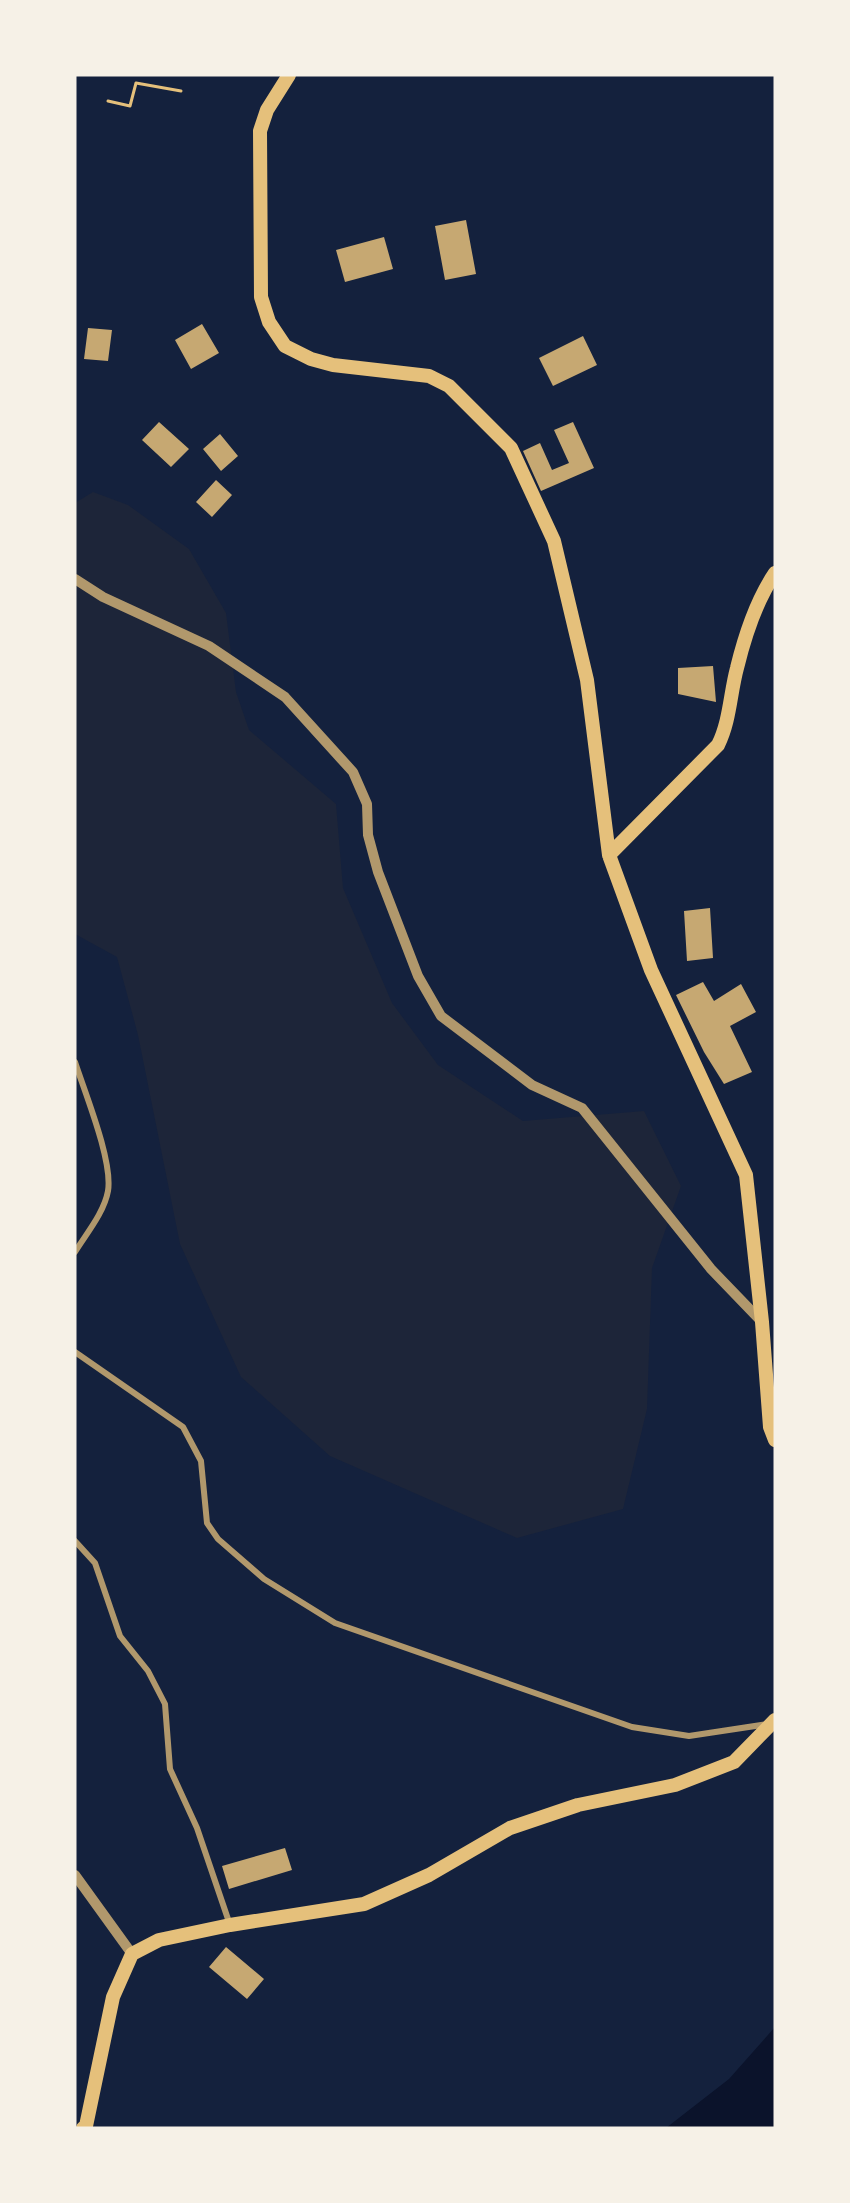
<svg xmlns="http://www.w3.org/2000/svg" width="850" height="2203" viewBox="0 0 850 2203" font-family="Helvetica,sans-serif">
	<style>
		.green { fill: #1d2539 }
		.water { fill: #0b132b }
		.building { fill: #c6a872 }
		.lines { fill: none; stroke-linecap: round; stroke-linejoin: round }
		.path { stroke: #e5c07b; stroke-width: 3 }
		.minor { stroke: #b1986c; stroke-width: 6 }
		.tertiary { stroke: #b1986c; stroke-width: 10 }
		.primary { stroke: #e5c07b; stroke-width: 14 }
	</style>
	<rect width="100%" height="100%" fill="#14213d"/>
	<!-- green -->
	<path class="green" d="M93,492L128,505L189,549L226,613L236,692L249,730L336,804L343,888L392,1003L438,1065L523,1121L644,1111L681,1186L652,1268L647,1409L623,1509L517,1538L330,1456L241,1377L180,1244L138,1035L117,957L75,934V503Z"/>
	<!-- water -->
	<path class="water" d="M775,2027V2128H666L729,2079Z"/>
	<!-- building -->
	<path class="building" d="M466,220L476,274L445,280L435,226Z
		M384,237L393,269L345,282L336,250Z
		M202,324L219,353L191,369L175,340Z
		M88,328L112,330L108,361L84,359Z
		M583,336L597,365L553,386L539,358Z
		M159,422L189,449L171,467L142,440Z
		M573,422L594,468L541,491L523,451L540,443L552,470L569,463L554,430Z
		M220,434L238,456L221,471L203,449Z
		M216,480L232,495L212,517L196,502Z
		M713,666L716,702L678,694V668Z
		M710,908L713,958L687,961L684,911Z
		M703,982L714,1001L741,984L756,1012L730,1026L752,1072L724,1084L704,1052L676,995Z
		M285,1848L292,1870L229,1889L222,1866Z
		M226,1947L264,1979L247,1999L209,1967Z"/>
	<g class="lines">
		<!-- path -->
		<path class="path" d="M108,101L130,106L136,83L181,91"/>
		<!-- minor -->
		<path class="minor" d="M75,1062C85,1093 113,1161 108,1191C104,1213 86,1234 75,1252
			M75,1352L183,1427L201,1461L207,1523L218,1539L264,1579L335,1623L632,1727L689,1736L768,1724
			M75,1541L95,1563L120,1636L148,1671L165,1704L170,1769L197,1828L230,1925"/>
		<!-- tertiary -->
		<path class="tertiary" d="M75,579L103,597L209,646L285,697L353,772L367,804L368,835L378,872L418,976L441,1016L532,1085L582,1108L711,1269L762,1322
			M75,1875L132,1954"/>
		<!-- primary -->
		<path class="primary" d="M289,75L267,110L260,131L261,297L269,322L285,346L311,359L333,365L429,376L449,386L511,448L554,541L587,680L609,855L651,970L746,1175L762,1322L770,1427L775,1440
			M609,855L718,745C730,721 730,694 737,668C745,635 756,601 775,573
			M83,2128L86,2126L113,1997L132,1954L159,1940L230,1925L364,1904L429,1875L510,1828L578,1805L675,1785L734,1762L775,1720"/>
	</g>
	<!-- border -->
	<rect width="850" height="2203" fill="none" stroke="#f6f1e7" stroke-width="153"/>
</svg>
